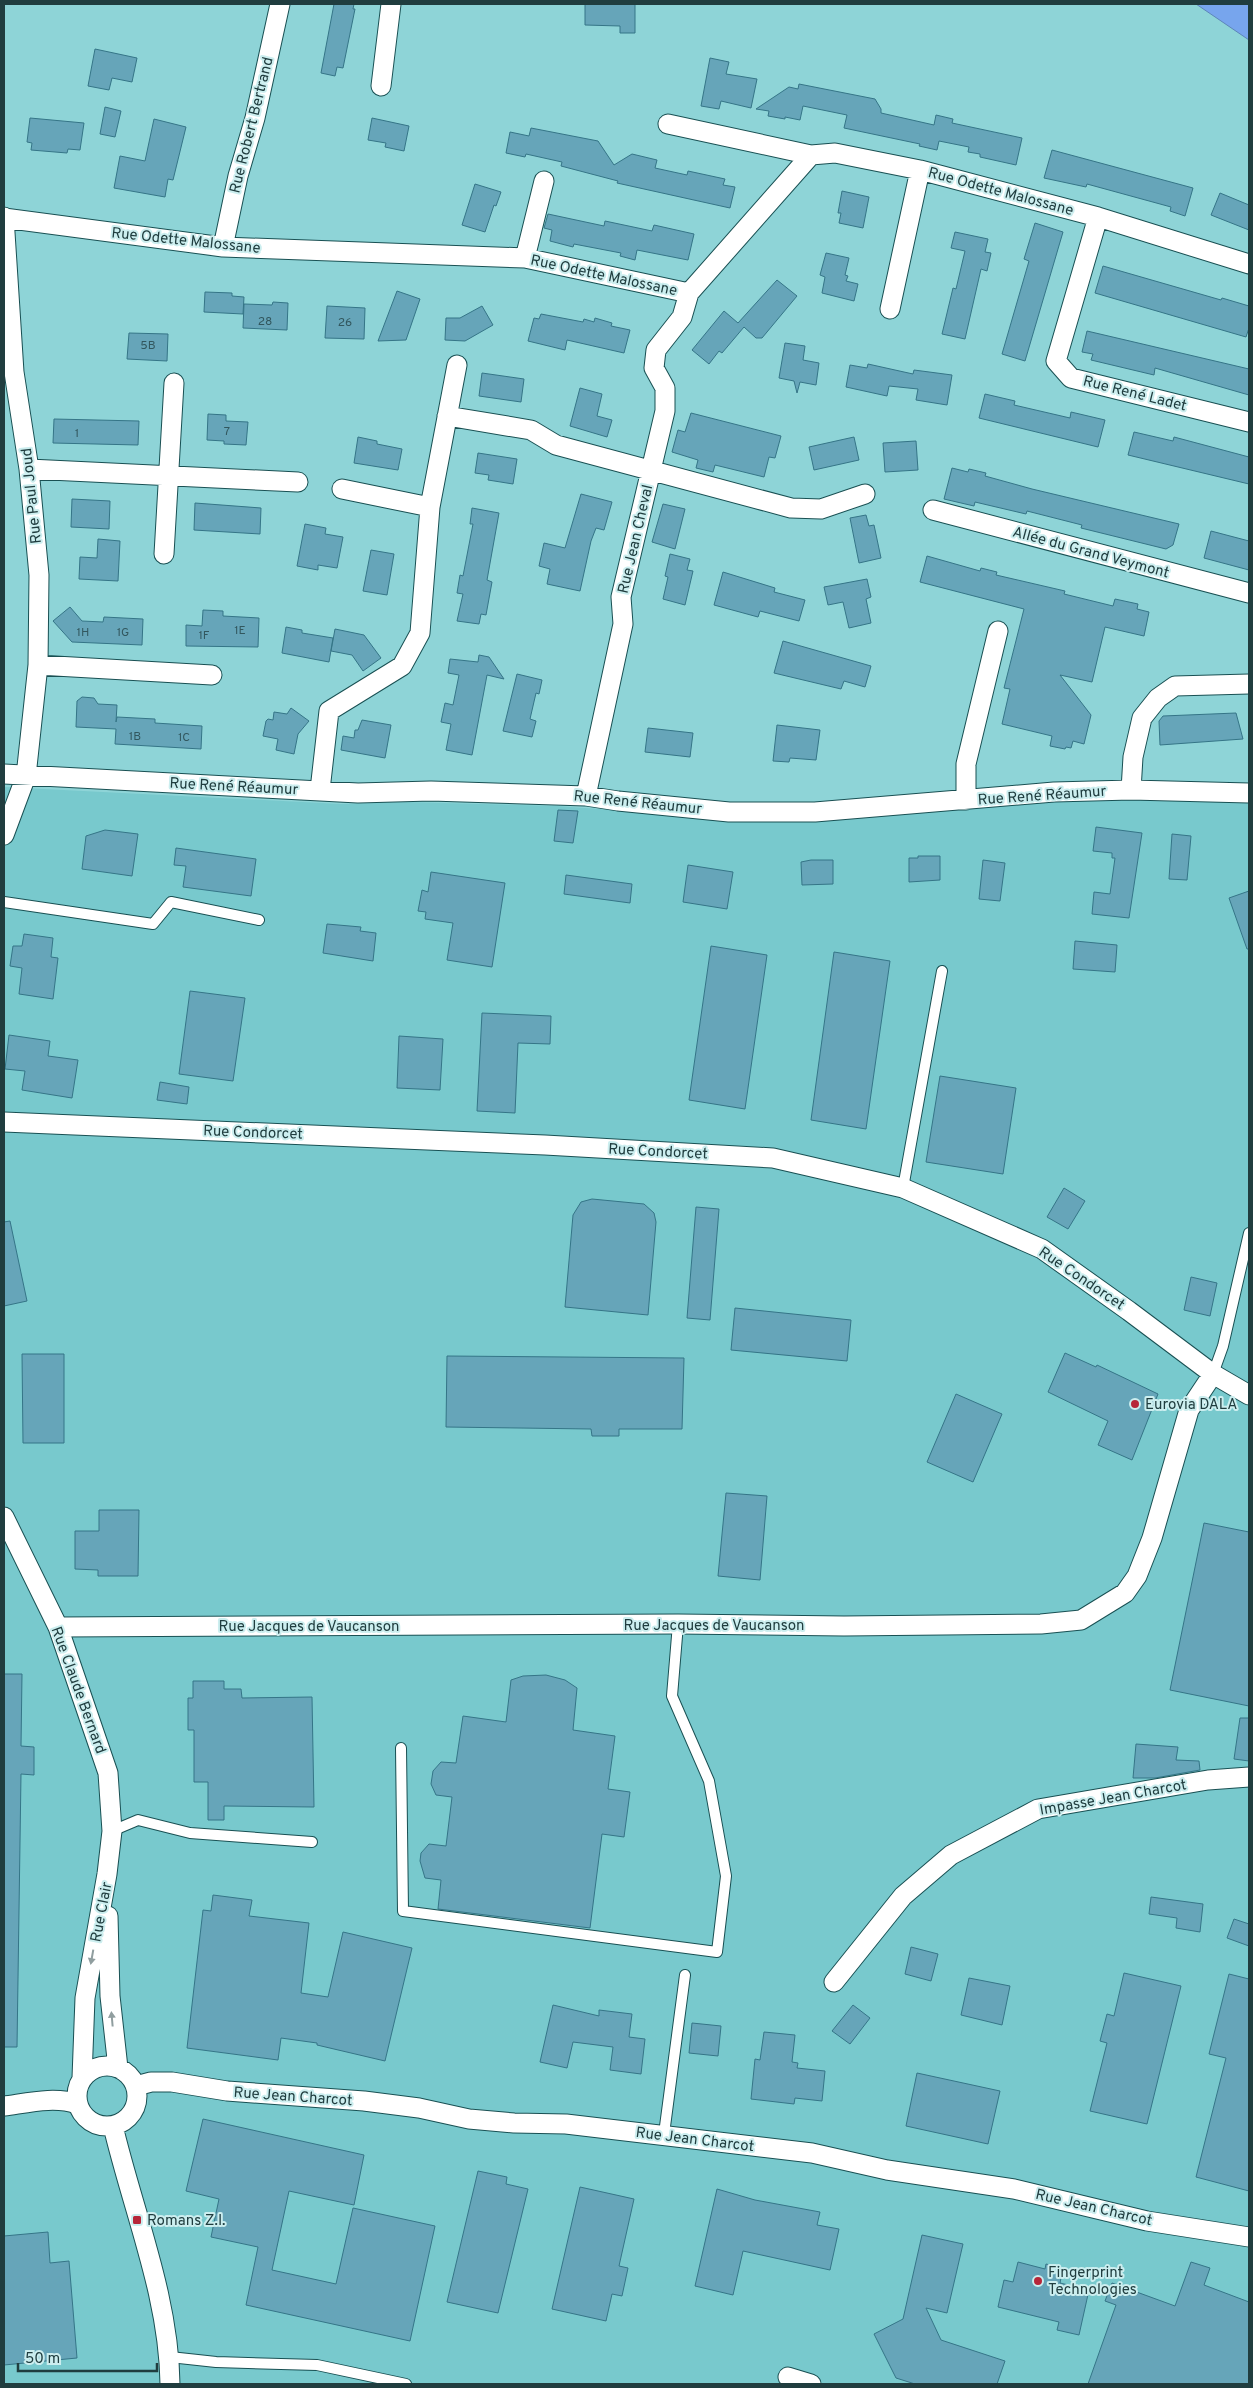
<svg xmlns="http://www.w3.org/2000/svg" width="1253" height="2388" viewBox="0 0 1253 2388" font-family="Overpass,sans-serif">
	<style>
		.built { fill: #78c9cd }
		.water { fill: #77a5ed; stroke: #5d86b9 }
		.building { fill: #66a5b9; stroke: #357587 }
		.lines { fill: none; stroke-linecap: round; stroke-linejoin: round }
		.service-casing { stroke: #195053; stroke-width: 12 }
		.minor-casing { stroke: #195053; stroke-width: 21 }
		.service { stroke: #fff; stroke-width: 10 }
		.minor { stroke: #fff; stroke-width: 19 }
		.oneway { fill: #909e9f }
		.poi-dot { fill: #b72639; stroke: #cceeef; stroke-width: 2 }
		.labels { text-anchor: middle; stroke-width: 4; stroke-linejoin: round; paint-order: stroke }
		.number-label { font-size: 12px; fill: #32575e }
		.street-label { font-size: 15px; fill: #203d3f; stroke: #cceeef }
		.poi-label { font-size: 15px; fill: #203d3f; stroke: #cceeef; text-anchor: start }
	</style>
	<rect width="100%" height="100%" fill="#8ed4d7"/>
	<!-- built -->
	<path class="built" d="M4,787L341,804L406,802L557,806L683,815L1041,798L1249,800V2384H4Z"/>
	<!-- water -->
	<path class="water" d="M1196,4H1249V40Z"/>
	<!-- building -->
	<path class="building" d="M334,4H354L353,9H355L343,68L337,67L335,76L321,73Z
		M585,4H635V33H620V26L585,25Z
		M95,49L137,58L132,82L112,78L109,90L88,86Z
		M710,58L729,62L726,74L757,79L751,108L721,101L719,109L701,106Z
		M799,84L875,99L881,109V113L934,125L936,115L953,119L952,123L1022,138L1016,165L980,157V154L968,152L969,147L939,141L937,150L919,146L920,144L844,128L847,115L803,106L800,120L785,117V119L768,116L769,111L756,109L789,87L798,89Z
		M105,107L121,111L115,137L100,134Z
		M30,118L84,123L80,150L68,149L67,153L31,150L32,143L27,142Z
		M372,118L409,126L404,151L385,147L386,143L368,140Z
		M154,119L186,127L173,180L168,179L165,197L114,188L120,156L145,161Z
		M531,128L598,141L614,165L632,154L657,160L655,168L687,175L688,171L725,179L723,185L735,187L730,208L617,183L618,181L561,166L562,162L526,154L525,157L506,153L510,132L529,136Z
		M1052,150L1193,188L1185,216L1170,211L1171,207L1087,184L1086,187L1044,178Z
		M475,184L501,192L496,206L494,205L485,232L462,225Z
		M842,191L869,197L863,228L839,223L841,213H838Z
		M1220,193L1249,205V230L1211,215Z
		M548,214L604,226L605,221L652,231L654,225L694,234L688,260L637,250L635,260L620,256L621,253L574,244L573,247L550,241L552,230L544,228Z
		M1035,223L1063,232L1025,361L1002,354L1029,261L1024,259Z
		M955,232L988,239L985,252L991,253L987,271L981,269L965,339L942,334L953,288L956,289L965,251L951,248Z
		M826,253L849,258L845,275L848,276L846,281L858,284L854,301L822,293L825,277L820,275Z
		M1103,266L1221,300L1222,298L1249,306V328L1246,337L1095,293Z
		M777,280L797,296L762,338H756L744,327L722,353L719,351L709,364L692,350L724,311L738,323Z
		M397,291L420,299L406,340L378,341Z
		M205,292L232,293V296L244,297L243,314L204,312Z
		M273,302L288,303L287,330L243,328L244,304L272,305Z
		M327,306L365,308L364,339L325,338Z
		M482,306L493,325L465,341L445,340L446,318H460Z
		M541,314L583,322L584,319L594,322L595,318L612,323L611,326L630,330L624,353L567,340L565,350L528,341L534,318L539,319Z
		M1087,331L1249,369V395L1155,368L1154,375L1091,360L1093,354L1082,352Z
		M129,333L168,334L167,361L127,359Z
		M785,343L805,346L803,360L819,363L816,385L800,382L797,393L794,381L779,378Z
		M868,364L913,374L914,370L952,375L947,405L916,400L918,389L889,386L887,396L846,387L850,365L867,368Z
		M482,373L524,379L521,402L479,396Z
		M580,388L602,394L597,416L612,420L607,437L570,426Z
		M985,394L1015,401L1014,405L1070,418L1071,412L1105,420L1098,447L979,418Z
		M691,413L781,436L775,458L769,457L764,477L715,465L713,472L696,468L698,460L672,452L678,430L685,432Z
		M208,414L226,415V421L248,422L246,445L224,444V441L207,440Z
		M54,419L139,421L138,445L53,443Z
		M1134,432L1173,441L1174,437L1249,457V484L1128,455Z
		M358,437L377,441V444L402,449L398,470L354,463Z
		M854,437L859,460L814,470L809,447Z
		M916,441L918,470L885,472L883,443Z
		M478,453L517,459L513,484L488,480L489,475L475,473Z
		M952,468L968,472L969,469L986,473L985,476L1032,489L1179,524L1173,545L1166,549L1081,528L1082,525L1027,511L1026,514L975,502L974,506L944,499Z
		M581,494L612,502L604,530L596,528L591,541L580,591L547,584L550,569L539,566L544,543L565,548Z
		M72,499L110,501L109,529L71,527Z
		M195,503L261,508L260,534L194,530Z
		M663,504L685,509L675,549L652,542Z
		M472,508L499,513L487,580L492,582L486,615L481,614L479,624L457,621L463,594L457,593L460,575L463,576L473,524H470Z
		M866,515L869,526L874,525L881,558L859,563L850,518Z
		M305,524L326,528L325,534L343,537L337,568L318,565V570L297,566Z
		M1211,531L1249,541V570L1204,558Z
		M98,539L120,541L118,581L79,579L80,557L97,558Z
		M371,550L394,554L387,595L363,591Z
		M670,554L690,559L687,570L693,571L685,605L663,599L668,577L665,576Z
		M927,556L980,571L981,568L997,572L996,575L1065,591L1064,594L1113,606L1115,599L1138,604L1137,609L1149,612L1144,636L1105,627L1092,682L1060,675L1091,715L1084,744L1073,741L1071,748L1066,747L1065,749L1050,746L1052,736L1002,724L1010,689L1004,688L1024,609L920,582Z
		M723,572L775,588L774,592L805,600L799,621L760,611L758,617L714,605Z
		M867,579L871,597L866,599L871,623L849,628L843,602L828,605L824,587Z
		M70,607L82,621L103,622L104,617L143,619L142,645L72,642L53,621Z
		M203,610L223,611V616L259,618L258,647L186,646V625L202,626Z
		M286,627L302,630V633L333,638L329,662L282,653Z
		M335,629L364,635L381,658L363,671L352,655L331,651Z
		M783,641L871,666L865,687L844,681L841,689L774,673Z
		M479,655L489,657L504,679L487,675L472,755L446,750L451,724L441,722L445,703L453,705L459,675L448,673L450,659L478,662Z
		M517,674L542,680L539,694L536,693L530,719L536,721L532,737L503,731Z
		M82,697L94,698L98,704L117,705L116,722L117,717L155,719V723L202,726L201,749L115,744L116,729L76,727L77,701Z
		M291,708L309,721L298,734L294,754L276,750L278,739L263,736L266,721L268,719L273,720L274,712L287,714Z
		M1236,713L1243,739L1160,745L1159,721L1163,716Z
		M362,720L391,725L385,758L341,750L343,736L354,738L355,730H358Z
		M777,725L820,730L816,760L790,758L789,762L773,761Z
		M648,728L693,733L690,757L645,752Z
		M558,810L578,811L573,843L554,841Z
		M1096,827L1142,833L1129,918L1092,914L1094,892L1110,894L1115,858H1112V853L1093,851Z
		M105,830L138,834L132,876L82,869L86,836Z
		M1172,834L1191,836L1187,880L1169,879Z
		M176,848L256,859L251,896L183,887L186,866L174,865Z
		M918,856H940V880L909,882V858H918Z
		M811,860H833V884L802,885L801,862Z
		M983,860L1005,863L1000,901L979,899Z
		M688,865L733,872L727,909L683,902Z
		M431,872L505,883L492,967L447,960L453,923L425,919L426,912L418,911L422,890L428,892Z
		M566,875L632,884L630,903L564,894Z
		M1249,891V949H1247L1229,898Z
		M327,924L361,927L360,931L376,933L373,961L323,953Z
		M24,934L53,938L51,957L58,958L53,999L19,994L22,968L10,966L13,946H22Z
		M1075,941L1117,945L1115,972L1073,969Z
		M711,946L767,955L745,1109L689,1100Z
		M834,952L890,961L866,1129L811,1120Z
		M190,991L245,998L233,1081L179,1074Z
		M482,1013L551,1016L550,1044L518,1043L515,1113L477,1111Z
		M9,1035L50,1041L48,1056L78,1060L72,1098L22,1090L25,1071L5,1069Z
		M399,1036L443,1039L440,1090L397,1088Z
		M940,1076L1016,1088L1003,1174L926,1162Z
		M160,1082L189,1087L187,1104L157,1100Z
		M1064,1188L1085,1201L1068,1229L1047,1217Z
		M592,1199L644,1204L654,1213L656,1222L648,1315L565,1307L573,1215L581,1202Z
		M696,1207L719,1209L710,1320L687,1318Z
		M10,1221L27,1301L4,1306V1222Z
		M1191,1277L1217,1283L1210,1316L1184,1310Z
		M735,1308L851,1320L847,1361L731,1350Z
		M1065,1353L1096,1367L1097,1365L1158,1394L1132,1460L1098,1445L1108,1421L1048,1392Z
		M22,1354H64V1443H23Z
		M447,1356L684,1358L682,1429H619V1436H592L591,1429L446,1427Z
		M956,1394L1002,1414L973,1482L927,1462Z
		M726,1493L767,1496L760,1580L718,1576Z
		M99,1510H139L138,1576H98V1570L75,1569V1531H99Z
		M1204,1523L1249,1532V1706L1170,1690Z
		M4,1674H22L21,1746L34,1747V1775L21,1774L17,2047H4Z
		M546,1675L565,1680L577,1688L573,1730L615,1736L608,1789L630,1792L624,1837L602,1834L590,1928L438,1909L441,1880L425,1878L420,1861L421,1853L429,1844L446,1846L452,1797L436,1795L431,1784L433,1771L441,1762L456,1763L463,1716L506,1722L511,1680L523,1676Z
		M193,1681H224V1689H241L242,1698L312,1697L314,1807L224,1806V1820H208V1782H194V1730H188V1698H193Z
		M1240,1718H1249V1761L1234,1759Z
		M1136,1744L1178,1747L1176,1760L1199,1761L1200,1770L1155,1778H1133Z
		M213,1895L252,1900L249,1916L309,1923L301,1993L328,1997L343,1932L412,1948L385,2061L317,2045V2043L281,2038L278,2060L187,2048L203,1910L211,1911Z
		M1151,1897L1203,1904L1200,1932L1176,1928L1177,1918L1149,1914Z
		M1234,1919L1249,1924V1946L1227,1938Z
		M911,1947L938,1954L931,1981L905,1974Z
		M1124,1973L1181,1986L1147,2124L1090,2111L1107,2043L1100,2041L1107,2014L1114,2016Z
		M1229,1974L1249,1979V2191L1196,2177L1226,2058L1209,2054Z
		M969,1978L1010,1986L1002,2025L961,2015Z
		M553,2005L599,2016V2010L632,2014L629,2037L645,2039L641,2074L610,2070L613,2047L573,2042L567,2068L540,2062Z
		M853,2005L870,2018L850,2044L832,2031Z
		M692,2023L721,2026L718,2056L689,2053Z
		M764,2032L795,2035L792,2062L798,2063L797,2068L825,2071L822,2101L795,2098L794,2104L751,2099L755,2059L760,2060Z
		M917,2073L1000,2091L988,2144L906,2126Z
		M203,2119L364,2155L354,2205L289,2191L272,2270L336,2284L353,2208L435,2226L410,2341L246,2305L258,2247L211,2237L219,2199L186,2191Z
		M478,2171L507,2177L506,2184L528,2189L498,2313L447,2302Z
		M580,2187L634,2199L619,2266L628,2268L622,2296L612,2294L606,2321L552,2309Z
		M717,2189L755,2200L820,2212L817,2225L839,2229L830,2270L743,2251L733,2295L695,2286Z
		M48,2232L50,2263L69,2261L77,2358L4,2365V2236Z
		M922,2235L963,2244L947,2313L926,2308L941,2340L1005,2361L997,2384H915L896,2378L874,2334L903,2319Z
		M1018,2262L1045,2269L1046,2264L1063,2268L1060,2283L1089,2290L1079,2335L1057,2330L1059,2322L998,2307L1004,2280L1013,2282Z
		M1191,2262L1210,2268L1204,2285L1249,2302V2384H1088L1116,2305L1105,2301L1112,2283L1175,2306Z"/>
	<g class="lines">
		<defs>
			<path id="service" d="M4,902L153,924L171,902L259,920
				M903,1188L942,971
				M1213,1374L1223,1346L1249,1233
				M401,1748L403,1911L717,1952L726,1876L709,1781L672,1696L678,1624
				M112,1831L138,1820L190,1833L312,1842
				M664,2134L685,1975
				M170,2357L216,2362L317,2365L406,2384"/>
			<path id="minor" d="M381,86L391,4
				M668,124L811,155
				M4,217L14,372L29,469L39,575L38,665L26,776L4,835
				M1098,217L1056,361L1071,378L1249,422
				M4,218L223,247L525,258L689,293L811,155L835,153L920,170L1098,217L1249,264
				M223,247L238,176L255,118L280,4
				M525,258L544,181
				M890,309L920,170
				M447,416L531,430L556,445L791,508L821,509L865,494
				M29,469L298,482
				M430,507L457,365
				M933,510L1249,593
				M164,554L174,383
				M38,665L212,675
				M4,774L358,793L431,791L586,796L618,801L729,812H815L1054,792L1131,790L1249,793
				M320,790L329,711L402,666L420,633L430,507L342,489
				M1131,790L1133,757L1142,718L1158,698L1175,686L1249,684
				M586,796L623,624L621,597L665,411V388L654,368L656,350L682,317L689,293
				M966,800V764L998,631
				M4,1122L545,1145L773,1158L903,1188L1042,1249L1129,1311L1213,1374L1249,1395
				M4,1517L58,1627L108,1773L112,1831L107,1874L85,1998L82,2078
				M58,1627L678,1624L844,1626L1041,1624L1081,1620L1125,1593L1137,1576L1152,1538L1189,1410L1213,1374
				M108,1916L110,1996L118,2068
				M834,1982L903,1896L951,1855L1038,1809L1208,1780L1249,1777
				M77 2096a30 30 0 1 1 60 0a30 30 0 1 1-60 0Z
				M136,2086L151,2082H172L227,2091L364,2101L419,2108L469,2119L514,2123L566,2124L812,2153L887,2170L1014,2189L1147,2221L1249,2237
				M4,2106C27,2103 55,2096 77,2104
				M113,2126C133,2211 169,2296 170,2384
				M788,2377L811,2384"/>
		</defs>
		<!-- service casing -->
		<use href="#service" class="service-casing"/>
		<!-- minor casing -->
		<use href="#minor" class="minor-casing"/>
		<!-- service -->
		<use href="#service" class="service"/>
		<!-- minor -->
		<use href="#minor" class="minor"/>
	</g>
	<!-- one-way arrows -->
	<defs><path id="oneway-solid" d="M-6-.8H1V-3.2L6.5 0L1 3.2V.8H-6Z" transform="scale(1.25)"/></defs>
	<g class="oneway">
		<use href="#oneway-solid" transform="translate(92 1957) rotate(100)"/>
		<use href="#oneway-solid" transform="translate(112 2019) rotate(-95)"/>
	</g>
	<!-- markers -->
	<g class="poi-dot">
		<circle cx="1135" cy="1404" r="5"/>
		<rect x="132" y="2215" width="10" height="10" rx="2.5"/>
		<circle cx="1038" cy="2281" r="5"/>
	</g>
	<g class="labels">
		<!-- number labels -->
		<g class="number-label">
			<text x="265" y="325">28</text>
			<text x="345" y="326">26</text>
			<text x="148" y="349">5B</text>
			<text x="227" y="435">7</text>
			<text x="77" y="437">1</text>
			<text x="240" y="634">1E</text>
			<text x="83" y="636">1H</text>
			<text x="123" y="636">1G</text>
			<text x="204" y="639">1F</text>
			<text x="135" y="740">1B</text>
			<text x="184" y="741">1C</text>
		</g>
		<!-- street labels -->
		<g class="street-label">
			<text transform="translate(251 125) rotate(-76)" y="5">Rue Robert Bertrand</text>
			<text transform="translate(1001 191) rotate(15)" y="5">Rue Odette Malossane</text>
			<text transform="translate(186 240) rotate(6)" y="5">Rue Odette Malossane</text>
			<text transform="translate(604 275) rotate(12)" y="5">Rue Odette Malossane</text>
			<text transform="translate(1135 393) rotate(14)" y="5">Rue René Ladet</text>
			<text transform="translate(31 496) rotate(-96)" y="5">Rue Paul Joud</text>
			<text transform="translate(635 539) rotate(-77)" y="5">Rue Jean Cheval</text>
			<text transform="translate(1091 552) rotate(15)" y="5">Allée du Grand Veymont</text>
			<text transform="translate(234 786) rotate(3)" y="5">Rue René Réaumur</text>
			<text transform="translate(1042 795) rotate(-4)" y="5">Rue René Réaumur</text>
			<text transform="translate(638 802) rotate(6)" y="5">Rue René Réaumur</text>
			<text transform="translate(253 1132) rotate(2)" y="5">Rue Condorcet</text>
			<text transform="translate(658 1151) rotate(3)" y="5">Rue Condorcet</text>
			<text transform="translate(1082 1278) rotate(34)" y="5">Rue Condorcet</text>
			<text x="714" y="1630">Rue Jacques de Vaucanson</text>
			<text x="309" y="1631">Rue Jacques de Vaucanson</text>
			<text transform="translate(79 1690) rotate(70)" y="5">Rue Claude Bernard</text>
			<text transform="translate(1113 1797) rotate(-10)" y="5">Impasse Jean Charcot</text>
			<text transform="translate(101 1912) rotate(-79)" y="5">Rue Clair</text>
			<text transform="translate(293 2096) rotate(4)" y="5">Rue Jean Charcot</text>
			<text transform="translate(695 2139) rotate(7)" y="5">Rue Jean Charcot</text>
			<text transform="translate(1094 2207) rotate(13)" y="5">Rue Jean Charcot</text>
		</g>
		<!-- poi labels -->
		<g class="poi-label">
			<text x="1145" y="1409">Eurovia DALA</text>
			<text x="147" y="2225">Romans Z.I.</text>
			<text x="1048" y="2277">Fingerprint<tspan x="1048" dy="17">Technologies</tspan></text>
		</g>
	</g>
	<!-- border -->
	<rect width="1253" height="2388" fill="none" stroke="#203d3f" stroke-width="10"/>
	<!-- scale -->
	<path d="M18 2363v8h139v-8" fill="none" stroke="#203d3f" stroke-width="2.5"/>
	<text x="25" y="2363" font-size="15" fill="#203d3f" stroke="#cceeef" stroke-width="4" paint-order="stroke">50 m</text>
</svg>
